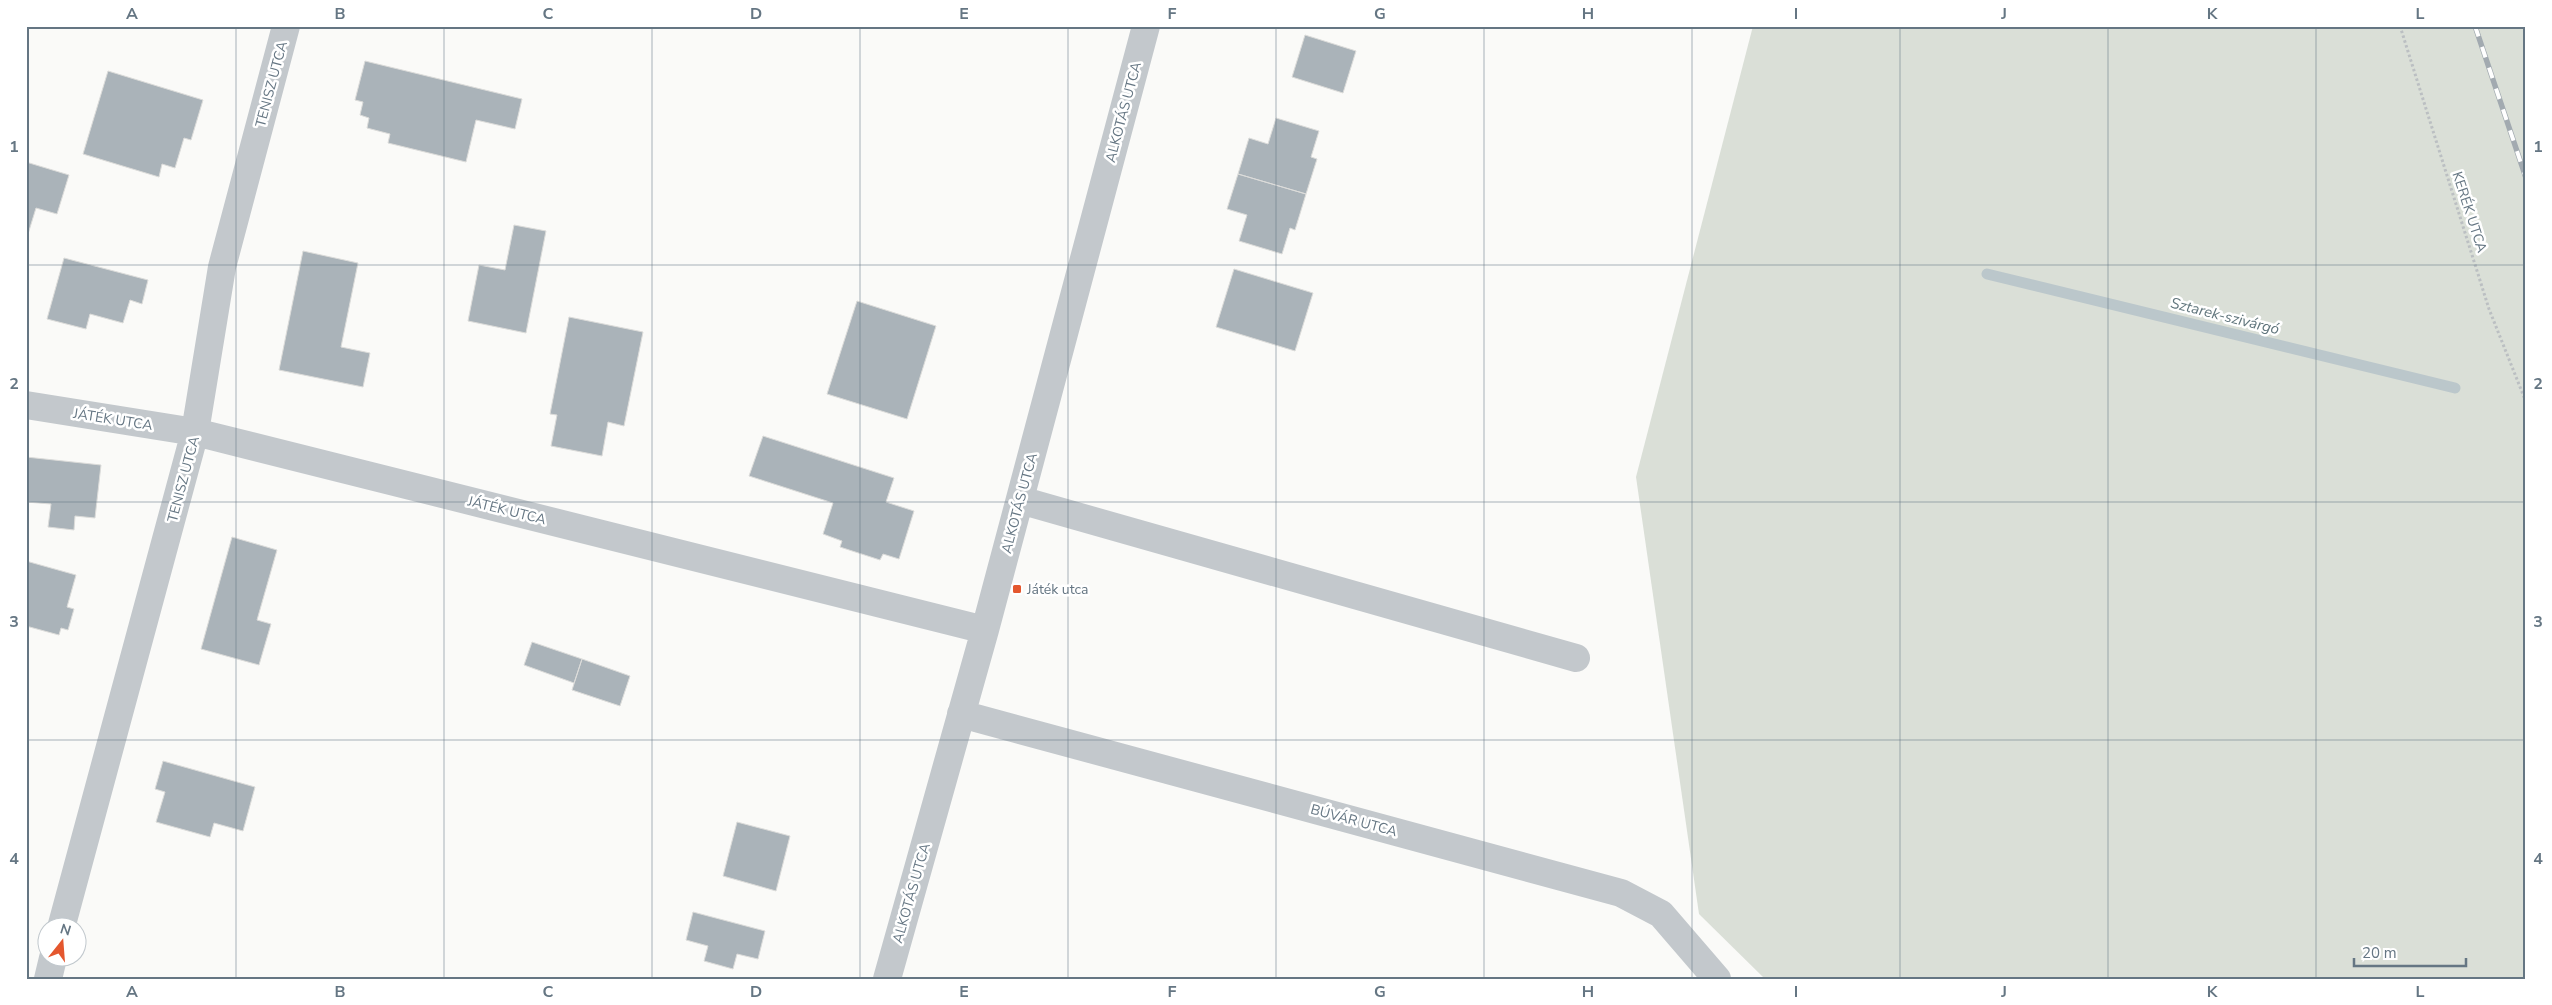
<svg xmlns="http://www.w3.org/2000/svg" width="2552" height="1005" viewBox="0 0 2552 1005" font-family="'Nunito Sans',sans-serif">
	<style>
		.green { fill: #dadfd7 }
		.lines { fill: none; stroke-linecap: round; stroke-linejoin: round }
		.stream { stroke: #bbc7cb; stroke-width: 11 }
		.building { fill: #aab3b9; stroke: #dcdcda }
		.path { stroke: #bbbfc2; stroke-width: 3; stroke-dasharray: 2.5 2.5; stroke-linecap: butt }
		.minor { stroke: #c3c8cc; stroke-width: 28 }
		.rail-casing { stroke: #a2aab0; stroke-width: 5.5 }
		.rail { stroke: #fff; stroke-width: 4; stroke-dasharray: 11; stroke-linecap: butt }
		.grid { fill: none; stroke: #657683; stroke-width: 1; stroke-opacity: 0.55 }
		.poi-dot { fill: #e4572e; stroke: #fff; stroke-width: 2 }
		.labels { text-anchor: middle; stroke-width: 5; stroke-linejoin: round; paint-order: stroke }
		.street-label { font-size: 14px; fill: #657683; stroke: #fff }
		.poi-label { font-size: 14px; fill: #657683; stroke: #fff; text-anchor: start }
		.water-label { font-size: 15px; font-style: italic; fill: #60757c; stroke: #fff }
		.neatline { fill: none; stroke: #657683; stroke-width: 2 }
		.grid-label { font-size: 16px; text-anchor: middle; font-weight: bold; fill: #657683 }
	</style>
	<rect width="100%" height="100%" fill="#fafaf8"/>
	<!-- green -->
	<path class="green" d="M1753,26H2526V979H1765L1699,914L1636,477Z"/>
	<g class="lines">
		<!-- stream -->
		<path class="stream" d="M1987,274L2455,388"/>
	</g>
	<!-- building -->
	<path class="building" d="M1305,35L1356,51L1343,93L1292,77Z
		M365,61L522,99L515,129L476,120L466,162L388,143L390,134L367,128L369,118L360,115L363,102L355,100Z
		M108,71L203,100L191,140L184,138L175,168L162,164L159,177L83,154Z
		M1276,118L1319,131L1311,157L1317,159L1306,194L1238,174L1249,138L1268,144Z
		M26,162L69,175L57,214L36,208L28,234H26Z
		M1238,174L1306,194L1295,230L1290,228L1282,254L1239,241L1247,215L1227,209Z
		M514,225L546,231L526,333L468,321L479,265L505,270Z
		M303,251L358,263L341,347L370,353L363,387L279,370Z
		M64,258L148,280L142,304L130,300L123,323L90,314L86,329L47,319Z
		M1234,269L1313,293L1295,351L1216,327Z
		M857,301L936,326L907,419L827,394Z
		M569,317L643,332L624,426L608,422L602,456L551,446L557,415L550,414Z
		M763,436L894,478L886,502L914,511L899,559L883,554L880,560L840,547L842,541L823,534L833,503L749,476Z
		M26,457L101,465L95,518L75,516L74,530L48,527L51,504L26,502Z
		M232,537L277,550L257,620L271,624L259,665L201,649Z
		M26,561L76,575L67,607L74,609L68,630L61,628L59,635L26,626Z
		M532,642L582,659L574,683L524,665Z
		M582,659L630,676L620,706L572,690Z
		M163,761L255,787L243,831L214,823L210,837L156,822L165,792L155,789Z
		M737,822L790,836L776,891L723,876Z
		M693,912L765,931L758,959L737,954L733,969L704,961L708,946L686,940Z"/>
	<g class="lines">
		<!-- path -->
		<path class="path" d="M2400,26L2489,309L2526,402"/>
		<!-- minor -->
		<path class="minor" d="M26,405L195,432L985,630
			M1020,500L1576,658
			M961,714L1621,893L1661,914L1717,979
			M61,928L195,432L222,267L286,26
			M48,979L53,958
			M887,979L985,630L1146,26"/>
		<defs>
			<path id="rail" d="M2475,26L2526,178"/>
		</defs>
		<!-- rail casing -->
		<use href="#rail" class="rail-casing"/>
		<!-- rail -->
		<use href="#rail" class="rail"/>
	</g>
	<!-- grid -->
	<path class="grid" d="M236,26V979M444,26V979M652,26V979M860,26V979M1068,26V979M1276,26V979M1484,26V979M1692,26V979M1900,26V979M2108,26V979M2316,26V979M26,265H2526M26,502H2526M26,740H2526"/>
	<!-- markers -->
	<rect class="poi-dot" x="1012" y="584" width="10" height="10" rx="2.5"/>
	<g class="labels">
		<!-- street labels -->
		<g class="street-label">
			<text transform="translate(271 84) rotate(-75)" y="5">TENISZ UTCA</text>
			<text transform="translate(1123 112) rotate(-75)" y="5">ALKOTÁS UTCA</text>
			<text transform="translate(2470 212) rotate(72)" y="5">KERÉK UTCA</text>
			<text transform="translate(113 419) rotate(9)" y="5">JÁTÉK UTCA</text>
			<text transform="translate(183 479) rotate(-75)" y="5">TENISZ UTCA</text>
			<text transform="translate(1019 503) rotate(-75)" y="5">ALKOTÁS UTCA</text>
			<text transform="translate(507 510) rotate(14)" y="5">JÁTÉK UTCA</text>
			<text transform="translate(1354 820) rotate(15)" y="5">BÚVÁR UTCA</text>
			<text transform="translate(911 893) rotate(-74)" y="5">ALKOTÁS UTCA</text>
		</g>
		<!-- poi labels -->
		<g class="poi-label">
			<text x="1027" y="594">Játék utca</text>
		</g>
		<!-- water labels -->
		<g class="water-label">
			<text transform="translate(2225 316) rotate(14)" y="5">Sztarek-szivárgó</text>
		</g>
	</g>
	<!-- border -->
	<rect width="2552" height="1005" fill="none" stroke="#ffffff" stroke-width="55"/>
	<!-- north arrow -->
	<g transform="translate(62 942) rotate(17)"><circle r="24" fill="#ffffff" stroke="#c1c8cd"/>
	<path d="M0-4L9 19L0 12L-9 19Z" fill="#e4572e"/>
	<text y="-8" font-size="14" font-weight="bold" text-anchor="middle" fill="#657683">N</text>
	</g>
	<!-- scale -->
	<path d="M2354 958v8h112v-8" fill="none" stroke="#657683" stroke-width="2.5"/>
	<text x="2362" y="958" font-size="15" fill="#657683" stroke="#ffffff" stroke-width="4" paint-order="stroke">20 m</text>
	<rect x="28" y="28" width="2496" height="950" class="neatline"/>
	<g class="grid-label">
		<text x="132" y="19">A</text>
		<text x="340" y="19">B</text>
		<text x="548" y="19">C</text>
		<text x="756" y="19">D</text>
		<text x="964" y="19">E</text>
		<text x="1172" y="19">F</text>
		<text x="1380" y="19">G</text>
		<text x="1588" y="19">H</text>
		<text x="1796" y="19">I</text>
		<text x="2004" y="19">J</text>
		<text x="2212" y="19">K</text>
		<text x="2420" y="19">L</text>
		<text x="14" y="152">1</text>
		<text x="2538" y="152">1</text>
		<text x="14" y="389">2</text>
		<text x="2538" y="389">2</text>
		<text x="14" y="627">3</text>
		<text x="2538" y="627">3</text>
		<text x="14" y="864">4</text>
		<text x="2538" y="864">4</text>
		<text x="132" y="997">A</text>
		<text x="340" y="997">B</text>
		<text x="548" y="997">C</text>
		<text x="756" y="997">D</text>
		<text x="964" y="997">E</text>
		<text x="1172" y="997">F</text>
		<text x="1380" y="997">G</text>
		<text x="1588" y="997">H</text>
		<text x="1796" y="997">I</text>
		<text x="2004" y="997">J</text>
		<text x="2212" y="997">K</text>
		<text x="2420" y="997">L</text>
	</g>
</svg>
